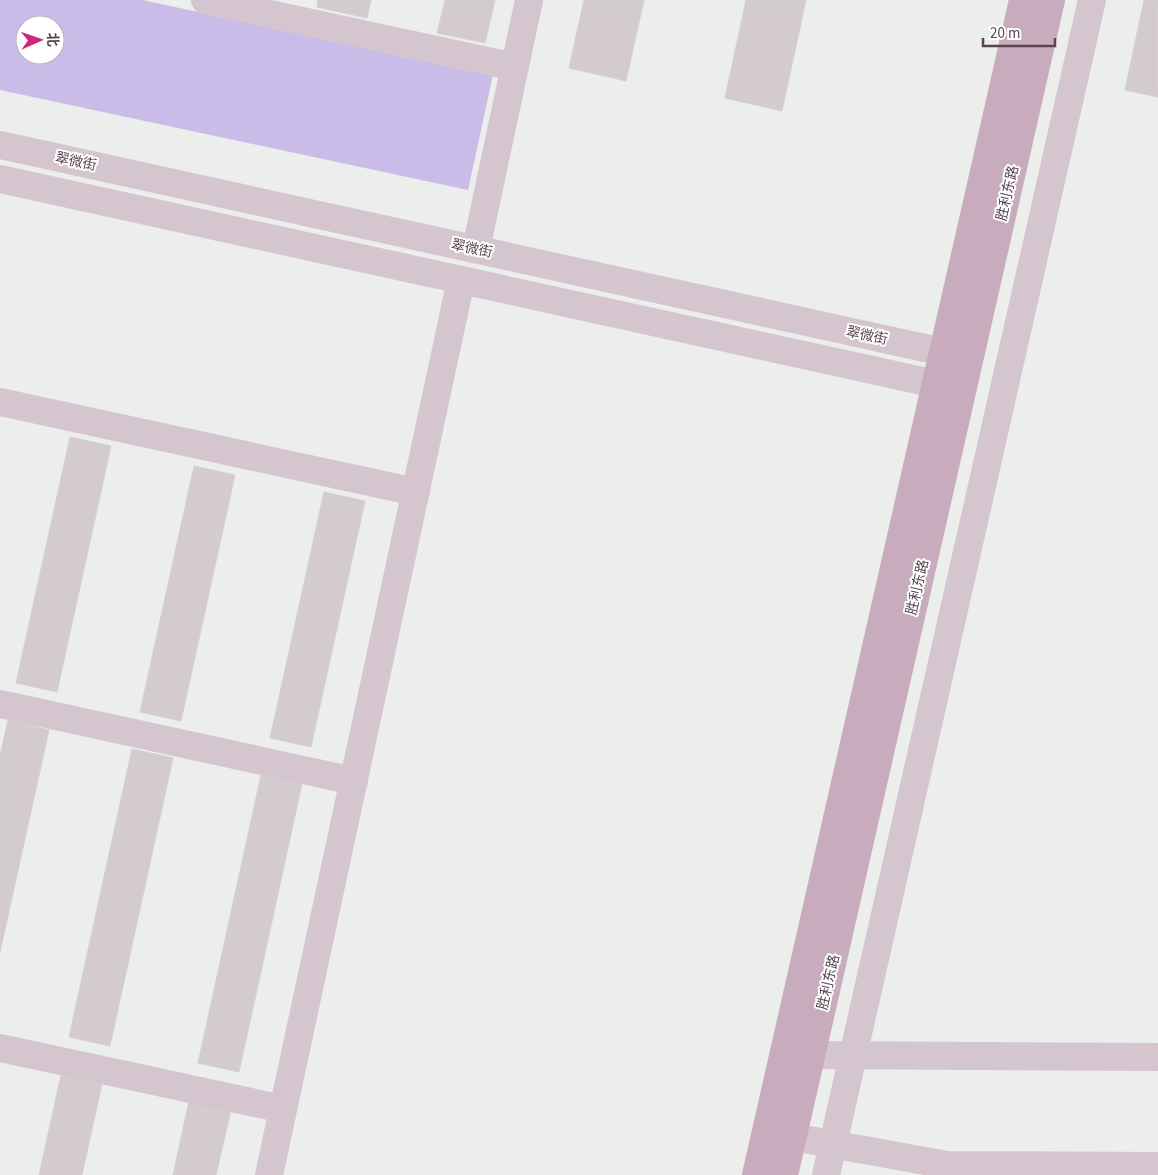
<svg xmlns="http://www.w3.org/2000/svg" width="1158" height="1175" viewBox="0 0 1158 1175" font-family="'Source Sans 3','Noto Sans SC',sans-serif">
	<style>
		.green { fill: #c9bce9; fill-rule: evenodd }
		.building { fill: #d3cbce; stroke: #d6cfd2 }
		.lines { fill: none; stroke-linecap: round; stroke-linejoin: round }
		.minor { stroke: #d5c5cf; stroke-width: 28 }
		.major { stroke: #c8acbd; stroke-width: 28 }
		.labels { text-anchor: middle; stroke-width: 4; stroke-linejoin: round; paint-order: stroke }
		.street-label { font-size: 14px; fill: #574550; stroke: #fff }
	</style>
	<rect width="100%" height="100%" fill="#ebeeeb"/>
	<!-- green -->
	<path class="green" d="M0,0H142L493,75L468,190L0,90ZM25,25H55V55H25Z"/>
	<!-- building -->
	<path class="building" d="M318,0H371L367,18L317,7Z
		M445,0H495L485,43L437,33Z
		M584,0H644L626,81L569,68Z
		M746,0H806L782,111L725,98Z
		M1144,0H1158V97L1125,90Z
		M70,437L111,446L57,692L16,683Z
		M194,466L235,475L181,721L140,712Z
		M324,492L365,501L311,747L270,738Z
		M8,720L49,730L0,952V756Z
		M132,749L173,758L110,1046L69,1037Z
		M261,775L302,784L239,1072L198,1063Z
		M61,1075L102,1084L82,1175H39Z
		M189,1101L231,1110L216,1175H173Z"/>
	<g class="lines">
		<!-- minor -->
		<path class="minor" d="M205,0L515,67
			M0,145L943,352
			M0,179L936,384
			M476,249L529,0
			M0,402L416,492
			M0,704L354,781
			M0,1048L283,1109
			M811,1055L1158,1057
			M793,1137L947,1165L1158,1166
			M269,1175L461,280
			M826,1175L1092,0"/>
		<!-- major -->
		<path class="major" d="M756,1175L1023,0
			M784,1175L1051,0"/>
	</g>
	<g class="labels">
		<!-- street labels -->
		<g class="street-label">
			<text transform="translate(76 161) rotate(12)" y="5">翠微街</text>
			<text transform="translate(1007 193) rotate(-77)" y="5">胜利东路</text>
			<text transform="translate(472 248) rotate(12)" y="5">翠微街</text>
			<text transform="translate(867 335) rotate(12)" y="5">翠微街</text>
			<text transform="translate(917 587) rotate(-77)" y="5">胜利东路</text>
			<text transform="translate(828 982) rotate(-77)" y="5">胜利东路</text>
		</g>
	</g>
	<!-- north arrow -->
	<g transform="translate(40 40) rotate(88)"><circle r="24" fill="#ffffff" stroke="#bcb5b9"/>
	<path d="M0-4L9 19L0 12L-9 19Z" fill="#cb277f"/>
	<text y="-8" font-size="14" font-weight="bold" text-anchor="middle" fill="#574550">北</text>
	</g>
	<!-- scale -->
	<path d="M983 38v8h72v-8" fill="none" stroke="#574550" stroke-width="2.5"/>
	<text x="990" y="38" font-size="15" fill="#574550" stroke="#ffffff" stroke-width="4" paint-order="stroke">20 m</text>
</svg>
